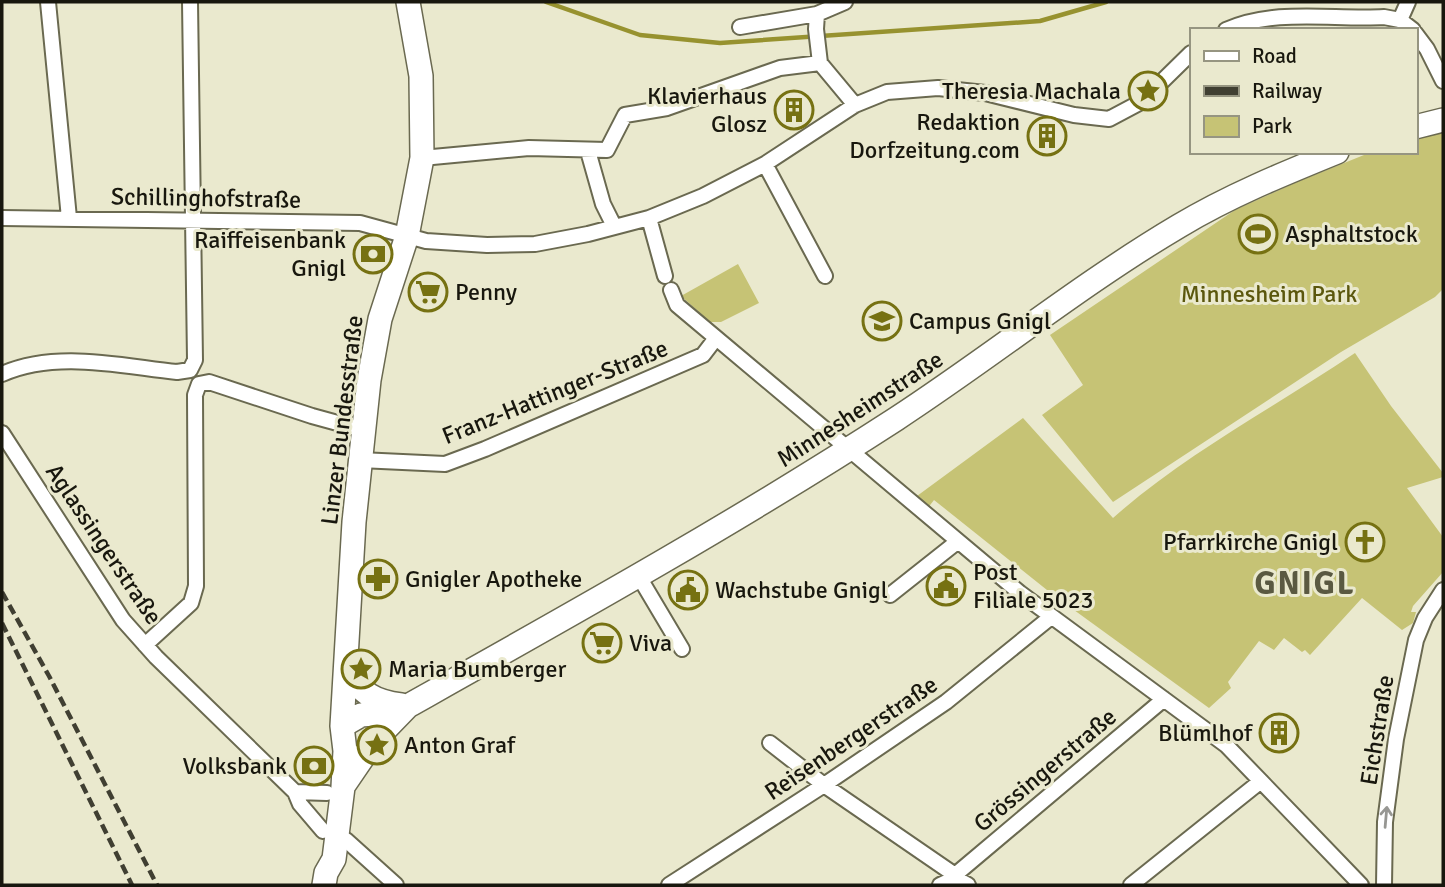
<svg xmlns="http://www.w3.org/2000/svg" width="1445" height="887" viewBox="0 0 1445 887" font-family="Signika,sans-serif">
	<style>
		.green { fill: #c6c375 }
		.lines { fill: none; stroke-linecap: round; stroke-linejoin: round }
		.stream { stroke: #97922f; stroke-width: 4.5 }
		.minor-casing { stroke: #6a6950; stroke-width: 18 }
		.primary-casing { stroke: #6a6950; stroke-width: 26 }
		.minor { stroke: #fff; stroke-width: 14 }
		.primary { stroke: #fff; stroke-width: 23 }
		.rail { stroke: #403f32; stroke-width: 4.5; stroke-dasharray: 10 5; stroke-linecap: butt }
		.oneway { stroke: #979793 }
		.labels { text-anchor: middle; stroke-width: 6; stroke-linejoin: round; paint-order: stroke }
		.poi-label { font-size: 24px; fill: #18170e; stroke: #eae9ce; text-anchor: start }
		.street-label { font-size: 24px; fill: #18170e; stroke: #eae9ce }
		.park-label { font-size: 24px; fill: #5b570d; stroke: #eae9ce }
		.district-label { font-size: 32px; font-weight: bold; letter-spacing: 2px; fill: #5a5941; stroke: #eae9ce }
	</style>
	<rect width="100%" height="100%" fill="#eae9ce"/>
	<!-- green -->
	<path class="green" d="M1433,133L1443,134V289L1435,297L1341,352L1113,502L1042,415L1083,385L1050,335L1235,210L1297,182L1364,155L1373,152H1415V139Z
		M738,264L759,303L721,322H710L681,296Z
		M1355,353L1391,406L1443,473V477L1407,488L1443,537V572L1413,606L1411,612H1416L1413,623L1402,630L1362,598L1310,655L1305,650L1302,652L1284,638L1274,650L1259,641L1228,682L1231,688L1209,708L1052,594L934,500L927,509L917,496L1023,418L1113,518C1186,453 1275,407 1355,353Z"/>
	<g class="lines">
		<!-- stream -->
		<path class="stream" d="M546,2L640,35L720,43L1040,21L1106,2"/>
		<defs>
			<path id="minor" d="M48,2L69,218
				M817,14L816,29L820,63L855,105
				M1400,20L1408,2
				M740,27L817,14L845,2
				M1226,30C1275,8 1332,20 1384,17L1400,20L1413,30
				M1415,33L1427,49L1443,81
				M588,151L603,204L614,226
				M422,158L529,148L607,150L625,115L667,108L780,68L820,63
				M765,164L825,276
				M2,218L360,223L426,241L487,245L535,244L588,234L649,218L703,196L765,164L855,105L887,92L938,88L985,93L1074,115L1109,119L1141,102L1191,53
				M649,218L665,276
				M671,290L677,305L1020,593L1226,745L1361,885
				M2,374C56,350 120,366 177,372L190,370L195,360L190,2
				M2,433L123,620L156,657L295,792L300,804L323,831
				M360,460L445,464L485,449L703,355L716,338
				M638,575L682,649
				M890,595L957,542
				M145,645L191,603L196,586L195,395L199,384L209,382L312,416L363,430
				M770,743L824,785L955,875L1164,699
				M295,792L327,793
				M336,841L346,840L396,885
				M669,885L824,785L946,702L1051,617
				M940,885L955,878L968,885
				M1131,885L1261,781
				M1384,885L1385,822L1396,739L1416,640L1425,618L1443,590"/>
			<path id="primary" d="M1415,127L1443,120
				M346,671C364,694 372,701 401,705
				M342,726L361,715L386,713L408,706C572,614 737,522 896,419C991,357 1081,284 1179,226C1229,196 1283,174 1337,152
				M344,785L374,741L408,706
				M324,885L326,873L334,859L343,787L345,751L342,726L354,522L369,380L380,319L407,236L422,158L421,76L408,2"/>
		</defs>
		<!-- minor casing -->
		<use href="#minor" class="minor-casing"/>
		<!-- primary casing -->
		<use href="#primary" class="primary-casing"/>
		<!-- minor -->
		<use href="#minor" class="minor"/>
		<!-- primary -->
		<use href="#primary" class="primary"/>
		<!-- rail -->
		<path class="rail" d="M2,592L49,676L157,885
			M2,623L132,885"/>
	</g>
	<!-- one-way arrows -->
	<defs><path id="oneway-shaft" d="M-6 0H5M1.5-3L5.5 0L1.5 3" fill="none" stroke-width="1.6" stroke-linecap="round" stroke-linejoin="round" transform="scale(1.75)"/></defs>
	<use class="oneway" href="#oneway-shaft" transform="translate(1386 817) rotate(-85)"/>
	<!-- icons -->
	<defs>
		<symbol id="sight-ring" viewBox="-11 -11 22 22"><circle r="9.5" fill="#eae9ce" stroke="#767112" stroke-width="1.5"/><path d="M0-6L1.8-2.2L6-1.7L2.9 1.2L3.7 5.4L0 3.3L-3.7 5.4L-2.9 1.2L-6-1.7L-1.8-2.2Z" fill="#767112"/></symbol>
		<symbol id="building-ring" viewBox="-11 -11 22 22"><circle r="9.5" fill="#eae9ce" stroke="#767112" stroke-width="1.5"/><path d="M-4-6H4V6H1V3H-1V6H-4ZM-2.5-4.3h1.7v1.8h-1.7ZM.8-4.3h1.7v1.8H.8ZM-2.5-1h1.7V.8h-1.7ZM.8-1h1.7V.8H.8Z" fill="#767112"/></symbol>
		<symbol id="stadium-ring" viewBox="-11 -11 22 22"><circle r="9.5" fill="#eae9ce" stroke="#767112" stroke-width="1.5"/><path d="M0-5a6.5 5 0 1 0 0 10a6.5 5 0 1 0 0-10ZM-3.5-1.8h7v3.6h-7Z" fill="#767112"/></symbol>
		<symbol id="bank-ring" viewBox="-11 -11 22 22"><circle r="9.5" fill="#eae9ce" stroke="#767112" stroke-width="1.5"/><path d="M-6-4H6V4H-6ZM0-2.3a2.3 2.3 0 1 0 0 4.6a2.3 2.3 0 1 0 0-4.6Z" fill="#767112"/></symbol>
		<symbol id="supermarket-ring" viewBox="-11 -11 22 22"><circle r="9.5" fill="#eae9ce" stroke="#767112" stroke-width="1.5"/><path d="M-6-5.5h2.5l.6 2H6L4.5 2H-2.5L-4.4-4H-6ZM-1.5 3.2a1.3 1.3 0 1 0 .1 0ZM3 3.2a1.3 1.3 0 1 0 .1 0Z" fill="#767112"/></symbol>
		<symbol id="school-ring" viewBox="-11 -11 22 22"><circle r="9.5" fill="#eae9ce" stroke="#767112" stroke-width="1.5"/><path d="M0-5L7-2L0 1L-7-2ZM-4 1L0 2.5L4 1V4Q0 6-4 4Z" fill="#767112"/></symbol>
		<symbol id="church-ring" viewBox="-11 -11 22 22"><circle r="9.5" fill="#eae9ce" stroke="#767112" stroke-width="1.5"/><path d="M-1.2-6h2.4v3.5h3.3v2.4h-3.3V6h-2.4V-.1h-3.3v-2.4h3.3Z" fill="#767112"/></symbol>
		<symbol id="pharmacy-ring" viewBox="-11 -11 22 22"><circle r="9.5" fill="#eae9ce" stroke="#767112" stroke-width="1.5"/><path d="M-2-6h4v4h4v4h-4v4h-4v-4h-4v-4h4Z" fill="#767112"/></symbol>
		<symbol id="civic-ring" viewBox="-11 -11 22 22"><circle r="9.5" fill="#eae9ce" stroke="#767112" stroke-width="1.5"/><path d="M-.6-6.5H3V-4.5H.6V-3L4-1V1h2V6H-6V1h2V-1L-.6-3ZM-1.2 2.5V6h2.4V2.5Z" fill="#767112"/></symbol>
	</defs>
	<g fill-rule="evenodd">
		<use href="#sight-ring" x="1126" y="69" width="44" height="44"/>
		<use href="#building-ring" x="772" y="88" width="44" height="44"/>
		<use href="#building-ring" x="1025" y="114" width="44" height="44"/>
		<use href="#stadium-ring" x="1236" y="212" width="44" height="44"/>
		<use href="#bank-ring" x="351" y="232" width="44" height="44"/>
		<use href="#supermarket-ring" x="406" y="270" width="44" height="44"/>
		<use href="#school-ring" x="860" y="299" width="44" height="44"/>
		<use href="#church-ring" x="1343" y="520" width="44" height="44"/>
		<use href="#pharmacy-ring" x="356" y="557" width="44" height="44"/>
		<use href="#civic-ring" x="924" y="564" width="44" height="44"/>
		<use href="#civic-ring" x="666" y="568" width="44" height="44"/>
		<use href="#supermarket-ring" x="580" y="621" width="44" height="44"/>
		<use href="#sight-ring" x="339" y="647" width="44" height="44"/>
		<use href="#building-ring" x="1257" y="711" width="44" height="44"/>
		<use href="#sight-ring" x="355" y="723" width="44" height="44"/>
		<use href="#bank-ring" x="292" y="744" width="44" height="44"/>
	</g>
	<g class="labels">
		<!-- poi labels -->
		<g class="poi-label">
			<text x="1121" y="99" text-anchor="end">Theresia Machala</text>
			<text x="767" y="104" text-anchor="end">Klavierhaus<tspan x="767" dy="28">Glosz</tspan></text>
			<text x="1020" y="130" text-anchor="end">Redaktion<tspan x="1020" dy="28">Dorfzeitung.com</tspan></text>
			<text x="1285" y="242">Asphaltstock</text>
			<text x="346" y="248" text-anchor="end">Raiffeisenbank<tspan x="346" dy="28">Gnigl</tspan></text>
			<text x="455" y="300">Penny</text>
			<text x="909" y="329">Campus Gnigl</text>
			<text x="1338" y="550" text-anchor="end">Pfarrkirche Gnigl</text>
			<text x="973" y="580">Post<tspan x="973" dy="28">Filiale 5023</tspan></text>
			<text x="405" y="587">Gnigler Apotheke</text>
			<text x="715" y="598">Wachstube Gnigl</text>
			<text x="629" y="651">Viva</text>
			<text x="388" y="677">Maria Bumberger</text>
			<text x="1252" y="741" text-anchor="end">Blümlhof</text>
			<text x="404" y="753">Anton Graf</text>
			<text x="287" y="774" text-anchor="end">Volksbank</text>
		</g>
		<!-- street labels -->
		<g class="street-label">
			<text transform="translate(206 198) rotate(1)" y="8">Schillinghofstraße</text>
			<text transform="translate(555 392) rotate(-22)" y="8">Franz-Hattinger-Straße</text>
			<text transform="translate(860 409) rotate(-33)" y="8">Minnesheimstraße</text>
			<text transform="translate(342 420) rotate(-83)" y="8">Linzer Bundesstraße</text>
			<text transform="translate(104 544) rotate(56)" y="8">Aglassingerstraße</text>
			<text transform="translate(1377 730) rotate(-81)" y="8">Eichstraße</text>
			<text transform="translate(851 738) rotate(-34)" y="8">Reisenbergerstraße</text>
			<text transform="translate(1045 770) rotate(-40)" y="8">Grössingerstraße</text>
		</g>
		<!-- park labels -->
		<g class="park-label">
			<text x="1269" y="302">Minnesheim Park</text>
		</g>
		<!-- district labels -->
		<g class="district-label">
			<text x="1305" y="594">GNIGL</text>
		</g>
	</g>
	<!-- border -->
	<rect width="1445" height="887" fill="none" stroke="#18170e" stroke-width="7"/>
	<!-- legend -->
	<rect x="1190" y="28" width="228" height="126" fill="#eae9ce" stroke="#969581" stroke-width="2"/>
	<rect x="1204" y="51" width="35" height="10" fill="#ffffff" stroke="#969581" stroke-width="2"/>
	<text x="1252" y="63" font-size="21" fill="#18170e">Road</text>
	<rect x="1204" y="86" width="35" height="10" fill="#403f32" stroke="#969581" stroke-width="2"/>
	<text x="1252" y="98" font-size="21" fill="#18170e">Railway</text>
	<rect x="1204" y="116" width="35" height="21" fill="#c6c375" stroke="#969581" stroke-width="2"/>
	<text x="1252" y="133" font-size="21" fill="#18170e">Park</text>
</svg>
